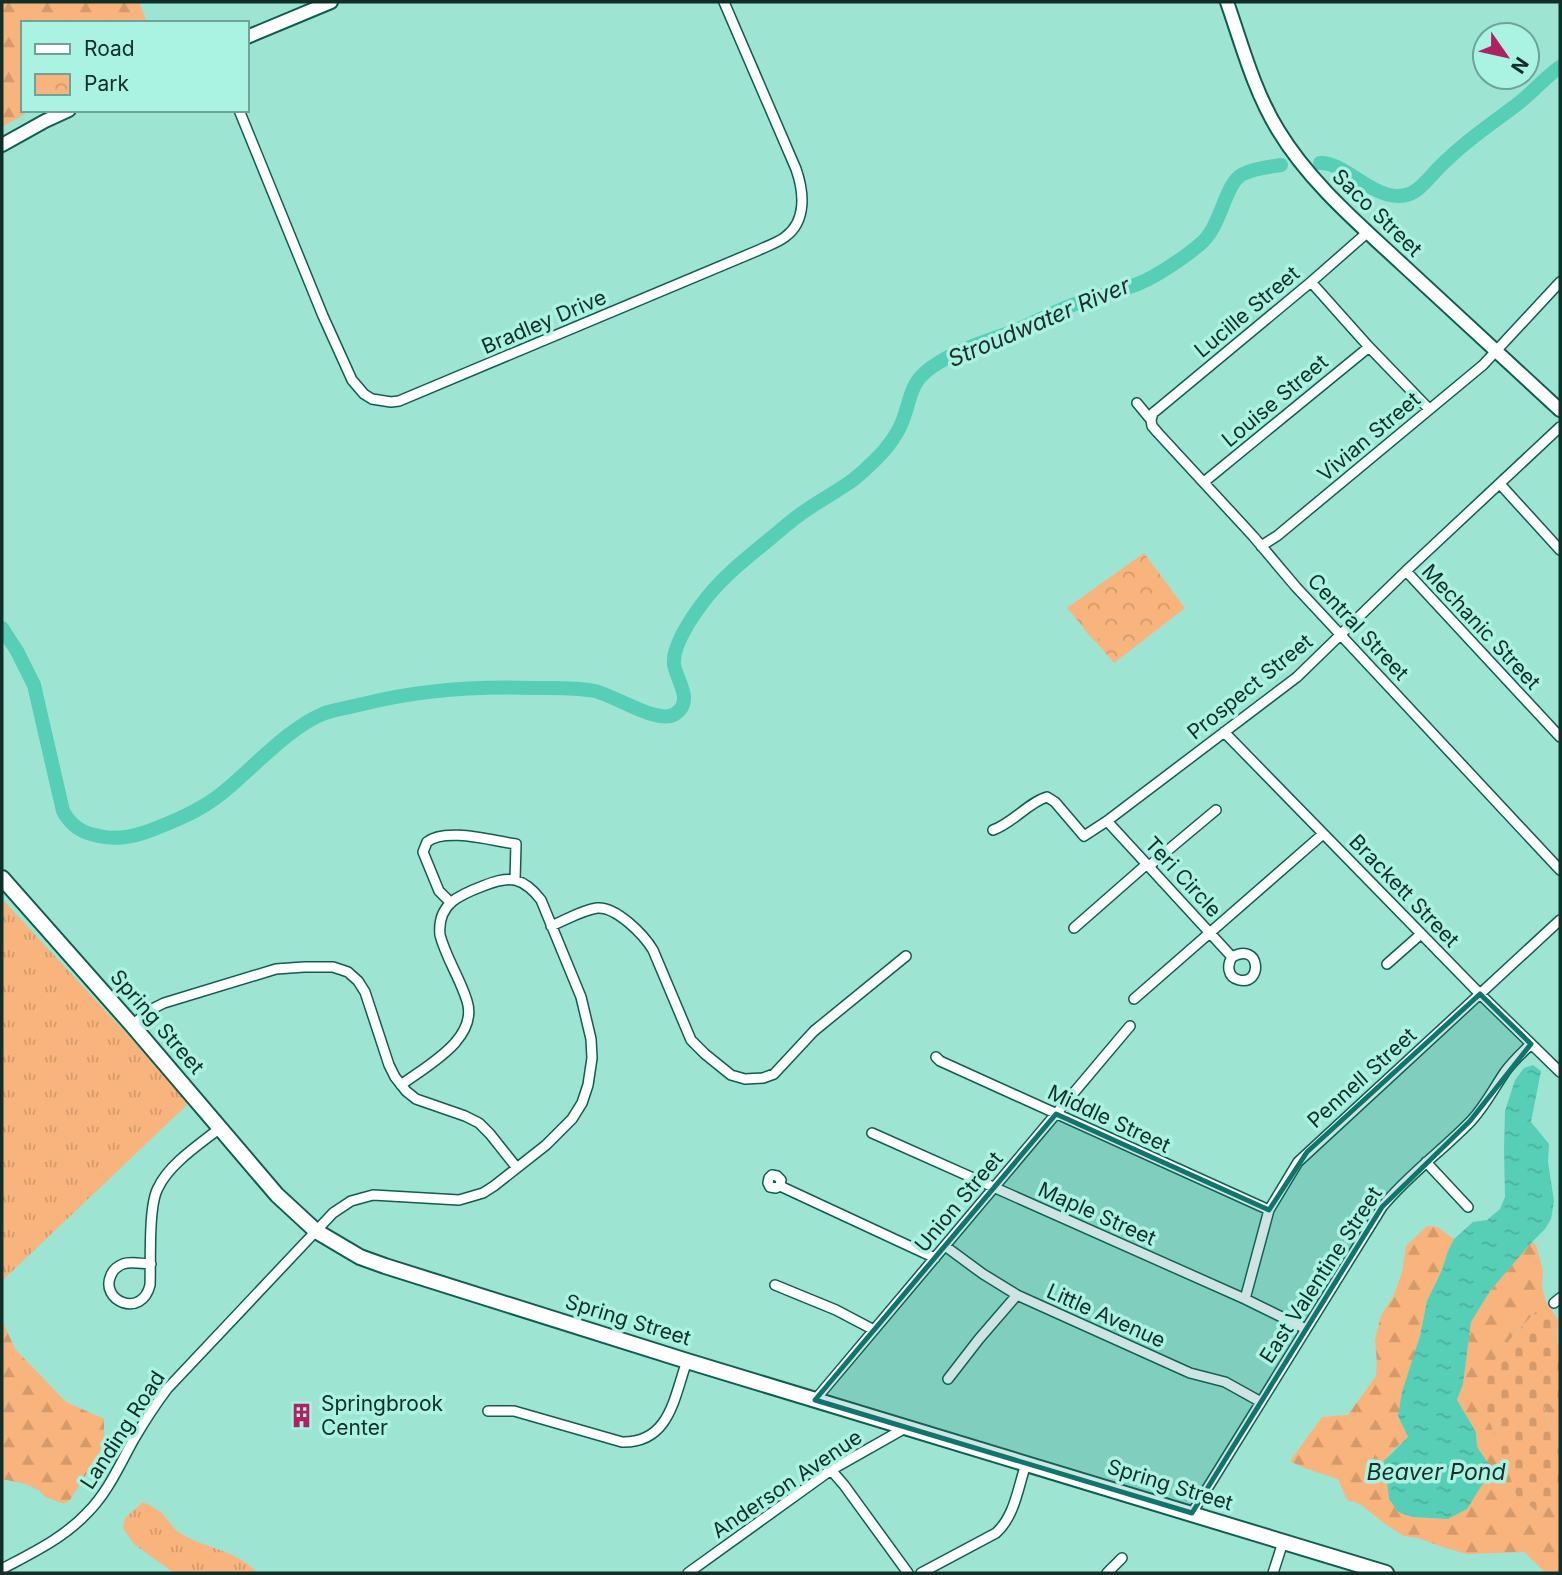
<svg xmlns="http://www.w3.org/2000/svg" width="1562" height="1575" viewBox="0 0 1562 1575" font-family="Inter,sans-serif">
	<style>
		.grass { fill: url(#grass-tufts) }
		.forest { fill: url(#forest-firs) }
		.cemetery { fill: url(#cemetery-stones) }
		.park { fill: url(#park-crowns) }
		.garden { fill: #f9b37c }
		.water { fill: url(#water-ripples) }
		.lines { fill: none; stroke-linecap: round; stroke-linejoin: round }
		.river { stroke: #57ceb6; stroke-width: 14 }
		.street-casing { stroke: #0f5e51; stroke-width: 12 }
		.secondary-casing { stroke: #0f5e51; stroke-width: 16 }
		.primary-casing { stroke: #0f5e51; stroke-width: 18 }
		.street { stroke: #fff; stroke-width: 9 }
		.secondary { stroke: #fff; stroke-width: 12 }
		.primary { stroke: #fff; stroke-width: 14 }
		.marked { fill: #0f766e; fill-opacity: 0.2; stroke: #0f766e; stroke-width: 5; stroke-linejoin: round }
		.labels { text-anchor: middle; stroke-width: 7; stroke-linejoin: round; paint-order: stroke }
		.street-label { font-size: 21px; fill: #112f29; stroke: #aaf2e1 }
		.poi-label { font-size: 21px; fill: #112f29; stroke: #aaf2e1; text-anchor: start }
		.water-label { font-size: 23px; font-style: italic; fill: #1a2f2b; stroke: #aaf2e1 }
	</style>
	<defs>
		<pattern id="grass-tufts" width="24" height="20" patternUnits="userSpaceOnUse" patternTransform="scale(1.75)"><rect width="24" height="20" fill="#f9b37c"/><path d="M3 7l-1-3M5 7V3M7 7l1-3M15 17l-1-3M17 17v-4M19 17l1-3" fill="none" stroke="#d49a6b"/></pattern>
		<pattern id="forest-firs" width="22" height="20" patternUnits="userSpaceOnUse" patternTransform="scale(1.75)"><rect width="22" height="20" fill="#f9b37c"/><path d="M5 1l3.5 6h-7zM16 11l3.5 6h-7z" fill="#d49a6b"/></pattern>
		<pattern id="cemetery-stones" width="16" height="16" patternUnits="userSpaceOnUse" patternTransform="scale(1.75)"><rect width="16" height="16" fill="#f9b37c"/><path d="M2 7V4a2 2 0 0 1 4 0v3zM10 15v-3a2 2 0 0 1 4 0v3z" fill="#d49a6b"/></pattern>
		<pattern id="park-crowns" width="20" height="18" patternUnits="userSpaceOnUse" patternTransform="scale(1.75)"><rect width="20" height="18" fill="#f9b37c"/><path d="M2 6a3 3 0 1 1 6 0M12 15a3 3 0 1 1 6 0" fill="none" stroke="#d49a6b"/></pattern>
		<pattern id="water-ripples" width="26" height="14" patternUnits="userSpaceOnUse" patternTransform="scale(1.75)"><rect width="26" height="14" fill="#57ceb6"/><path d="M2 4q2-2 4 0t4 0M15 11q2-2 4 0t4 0" fill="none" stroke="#4bb19c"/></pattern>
	</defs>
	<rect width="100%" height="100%" fill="#9de4d3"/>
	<!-- grass -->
	<path class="grass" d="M2,899L190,1102L2,1281Z
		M143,1502C149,1505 156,1509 162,1513C168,1520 173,1529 180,1533C207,1550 233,1548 258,1573H174L134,1544L123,1528L125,1518Z"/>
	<!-- forest -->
	<path class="forest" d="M2,2H139L147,23H23V110H32L2,127Z
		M1427,1226L1437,1227L1454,1239L1448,1251L1442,1270L1427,1301L1420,1336L1398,1416L1408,1437L1391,1452L1384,1472L1387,1481L1389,1499L1398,1512L1412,1517L1448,1519L1467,1509L1487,1477L1488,1463L1477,1448L1476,1432L1457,1400L1463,1384L1471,1322L1490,1291L1532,1242L1536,1245L1543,1270L1542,1287L1546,1301L1502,1348L1486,1376L1538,1512L1560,1499V1573H1546L1524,1552L1467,1554L1445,1548L1418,1538L1404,1536L1385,1524L1360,1504L1347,1500L1338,1479L1304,1468L1290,1461L1322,1417L1348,1415L1376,1376L1377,1363L1375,1340L1381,1316L1394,1295L1402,1272L1406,1246Z
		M2,1320L15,1349L66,1402L104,1419V1443L97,1457L70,1500L64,1504L45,1497L40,1491L26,1484L2,1479Z
		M1560,1398V1453L1544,1407Z"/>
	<!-- cemetery -->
	<path class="cemetery" d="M1546,1301L1558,1320L1557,1342L1560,1348V1398L1544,1408L1560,1453V1499L1538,1512L1517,1496L1483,1404L1485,1376L1502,1348Z"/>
	<!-- park -->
	<path class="park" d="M1144,553L1185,608L1114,663L1067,608Z"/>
	<!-- garden -->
	<path class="garden" d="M1097,617L1109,630L1095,642L1083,628Z"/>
	<!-- water -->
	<path class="water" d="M1533,1065L1541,1071L1531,1122L1549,1144L1548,1162L1554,1201L1551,1219L1545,1229L1532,1242L1490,1291L1471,1322L1463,1384L1457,1400L1476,1432L1477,1447L1488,1463L1487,1477L1467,1509L1448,1519L1412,1517L1398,1512L1389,1499L1387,1481L1384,1472V1461L1408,1437L1398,1416L1402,1392L1420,1336L1427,1301L1442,1270L1448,1251L1454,1239L1473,1222L1487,1220L1500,1209L1505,1197L1504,1150L1505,1111L1515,1080L1524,1068Z"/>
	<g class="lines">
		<!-- river -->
		<path class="river" d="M1320,163C1344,162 1370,196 1398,196C1405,196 1412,194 1418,189C1429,180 1437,168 1448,159C1470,137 1496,121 1520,102C1534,91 1545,77 1560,67
			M2,628L17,651L34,685L63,811C71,826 82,833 99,836C120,841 140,835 159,827C182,818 202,809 221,794C251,770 290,726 325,713C337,709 351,707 363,704C419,690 475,686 533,688C554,688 575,687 595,691C616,696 658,725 675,714C695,701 676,680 674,664C672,644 696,611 708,596C726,574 749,556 771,538C783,528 795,517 808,509C821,500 834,493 847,484C860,476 871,464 882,453C889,445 895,437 900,427C913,399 906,382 938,363C962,348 990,340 1017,330C1038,321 1059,309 1081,302C1100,295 1121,291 1140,283C1157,276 1185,257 1199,245C1222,228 1224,183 1243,174C1255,168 1268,167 1281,165"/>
		<defs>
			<path id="street" d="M239,110L323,316L352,380L364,394L372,399L391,402L399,401L759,250C767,246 777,243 785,237C807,221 804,192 796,169L724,2
				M1311,282L1369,347L1429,409
				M1137,403L1151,420L1152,426L1158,433L1253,536L1296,587L1560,870
				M1151,420L1153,413L1158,409L1311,282L1368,232
				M1204,482L1369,347
				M1500,484L1560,550
				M1261,546L1277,536L1483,365L1560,282
				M1406,571L1560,737
				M1224,732L1480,994L1560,1072
				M1107,821L1232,957C1227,965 1227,977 1239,980C1263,986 1261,941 1232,957
				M993,830C1013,823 1029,802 1047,797L1055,802L1084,836L1107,821L1297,677L1406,571L1560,427
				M1149,866L1216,810
				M451,903L439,891L423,852L427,842C445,827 493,841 516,844L515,880
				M551,926C566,920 582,910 597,908C616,906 644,935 653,950L691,1040L705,1054L731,1075L745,1079L763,1078L774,1074L814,1031L906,956
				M1074,928L1147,864
				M1387,964L1421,934
				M1134,999L1323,834
				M132,1025L152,1009L164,1003L276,969L304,967H333L348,972L358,981L365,992L389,1065L395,1077L406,1091L416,1099L465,1116L479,1123L490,1134L517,1168
				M936,1057L940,1061L1269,1210
				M872,1133L1245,1299L1306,1329
				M1426,1162L1468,1207
				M780,1186L776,1188L770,1187L768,1183L769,1178L772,1175L777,1176L781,1180L780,1186L935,1258
				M945,1246L983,1274L1017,1295L1190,1373L1225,1382L1261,1402
				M151,1264C142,1264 131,1261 123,1264C118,1266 113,1270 111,1275C99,1301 142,1319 150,1285C151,1262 148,1206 158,1188C169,1164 200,1144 220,1128
				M775,1285L836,1310L874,1330
				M1245,1299L1269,1210L1298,1162L1560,920
				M1554,1303L1560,1298
				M948,1379L979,1339L1017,1295
				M815,1400L1130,1026
				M488,1411H514L622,1442C670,1443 674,1397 687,1361
				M831,1470L844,1485L908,1573
				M1192,1513L1382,1207C1408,1175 1442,1151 1471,1121C1485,1106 1494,1088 1505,1072C1513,1061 1522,1053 1531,1044
				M2,1569C32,1553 64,1538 88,1512C108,1492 120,1464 134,1439C144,1422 155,1405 167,1389L333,1213L351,1201L373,1195L459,1200L483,1193L494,1186L546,1145L572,1119L582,1103L588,1085L592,1058L591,1039L581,997L541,900C535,892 526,883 515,880C504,878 493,882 483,886C459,895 437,904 440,935C446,958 460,978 467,1001C479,1039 426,1066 401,1085
				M688,1573L831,1470L907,1427
				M921,1573L996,1533C1015,1516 1018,1487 1026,1464
				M1107,1573L1122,1558
				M1273,1573L1283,1542"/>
			<path id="secondary" d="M1227,2C1242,45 1254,91 1278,130C1310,183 1359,224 1404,266C1456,314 1508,362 1560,410
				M247,37L331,2
				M2,145L45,121L69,110"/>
			<path id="primary" d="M2,878L132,1025L277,1195L316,1231L360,1257L385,1266L687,1361L1386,1573"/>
		</defs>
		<!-- street casing -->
		<use href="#street" class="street-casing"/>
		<!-- secondary casing -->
		<use href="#secondary" class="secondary-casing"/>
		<!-- primary casing -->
		<use href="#primary" class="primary-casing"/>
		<!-- street -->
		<use href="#street" class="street"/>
		<!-- secondary -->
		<use href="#secondary" class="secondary"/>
		<!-- primary -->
		<use href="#primary" class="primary"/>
	</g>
	<!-- marked area -->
	<path class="marked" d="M1480,994L1531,1044L1470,1121L1382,1207L1192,1513L815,1400L1056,1114L1269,1210L1307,1152Z"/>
	<!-- icons -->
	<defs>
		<symbol id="building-bare" viewBox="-9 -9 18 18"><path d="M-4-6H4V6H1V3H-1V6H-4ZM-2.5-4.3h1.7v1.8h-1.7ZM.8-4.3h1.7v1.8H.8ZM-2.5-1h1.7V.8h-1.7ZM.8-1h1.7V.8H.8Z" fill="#ac2263" stroke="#aaf2e1" stroke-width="2.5" paint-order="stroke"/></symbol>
	</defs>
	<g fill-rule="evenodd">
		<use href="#building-bare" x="284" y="1398" width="35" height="35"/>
	</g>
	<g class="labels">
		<!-- street labels -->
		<g class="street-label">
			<text transform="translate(1377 213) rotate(44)" y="7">Saco Street</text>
			<text transform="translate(1247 312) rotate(-40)" y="7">Lucille Street</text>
			<text transform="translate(544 322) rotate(-23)" y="7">Bradley Drive</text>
			<text transform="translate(1275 401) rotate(-40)" y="7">Louise Street</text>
			<text transform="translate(1369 437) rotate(-40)" y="7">Vivian Street</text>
			<text transform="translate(1358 627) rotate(47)" y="7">Central Street</text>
			<text transform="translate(1481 627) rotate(47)" y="7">Mechanic Street</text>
			<text transform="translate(1250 687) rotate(-39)" y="7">Prospect Street</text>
			<text transform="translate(1183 877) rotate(47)" y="7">Teri Circle</text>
			<text transform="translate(1404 891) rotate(46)" y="7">Brackett Street</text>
			<text transform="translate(157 1022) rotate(49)" y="7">Spring Street</text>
			<text transform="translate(1362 1078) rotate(-42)" y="7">Pennell Street</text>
			<text transform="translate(1109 1119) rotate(25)" y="7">Middle Street</text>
			<text transform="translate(959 1202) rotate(-50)" y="7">Union Street</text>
			<text transform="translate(1097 1214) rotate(24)" y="7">Maple Street</text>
			<text transform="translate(1321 1275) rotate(-57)" y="7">East Valentine Street</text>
			<text transform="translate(1106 1316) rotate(24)" y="7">Little Avenue</text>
			<text transform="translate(628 1320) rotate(17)" y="7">Spring Street</text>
			<text transform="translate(123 1430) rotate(-57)" y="7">Landing Road</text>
			<text transform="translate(787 1484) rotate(-34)" y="7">Anderson Avenue</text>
			<text transform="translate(1170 1485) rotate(17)" y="7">Spring Street</text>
		</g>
		<!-- poi labels -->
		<g class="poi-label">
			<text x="321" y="1411">Springbrook<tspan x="321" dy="24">Center</tspan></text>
		</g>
		<!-- water labels -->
		<g class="water-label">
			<text transform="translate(1039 322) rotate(-23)" y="8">Stroudwater River</text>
			<text x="1436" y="1480">Beaver Pond</text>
		</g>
	</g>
	<!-- border -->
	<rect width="1562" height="1575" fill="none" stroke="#112f29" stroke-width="7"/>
	<!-- legend -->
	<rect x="21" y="21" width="228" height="91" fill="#aaf2e1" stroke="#6da497" stroke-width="2"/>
	<rect x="35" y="44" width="35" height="10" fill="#ffffff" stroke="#6da497" stroke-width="2"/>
	<text x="84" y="56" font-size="21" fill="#112f29">Road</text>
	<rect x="35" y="74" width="35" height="21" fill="url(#park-crowns)" stroke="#6da497" stroke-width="2"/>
	<text x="84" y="91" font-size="21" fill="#112f29">Park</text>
	<!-- north arrow -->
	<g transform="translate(1506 56) rotate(124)"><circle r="33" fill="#aaf2e1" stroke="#6da497" stroke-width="2"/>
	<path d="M0-5L12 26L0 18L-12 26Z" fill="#ac2263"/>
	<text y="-10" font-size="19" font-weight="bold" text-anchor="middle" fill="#112f29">N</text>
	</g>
</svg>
